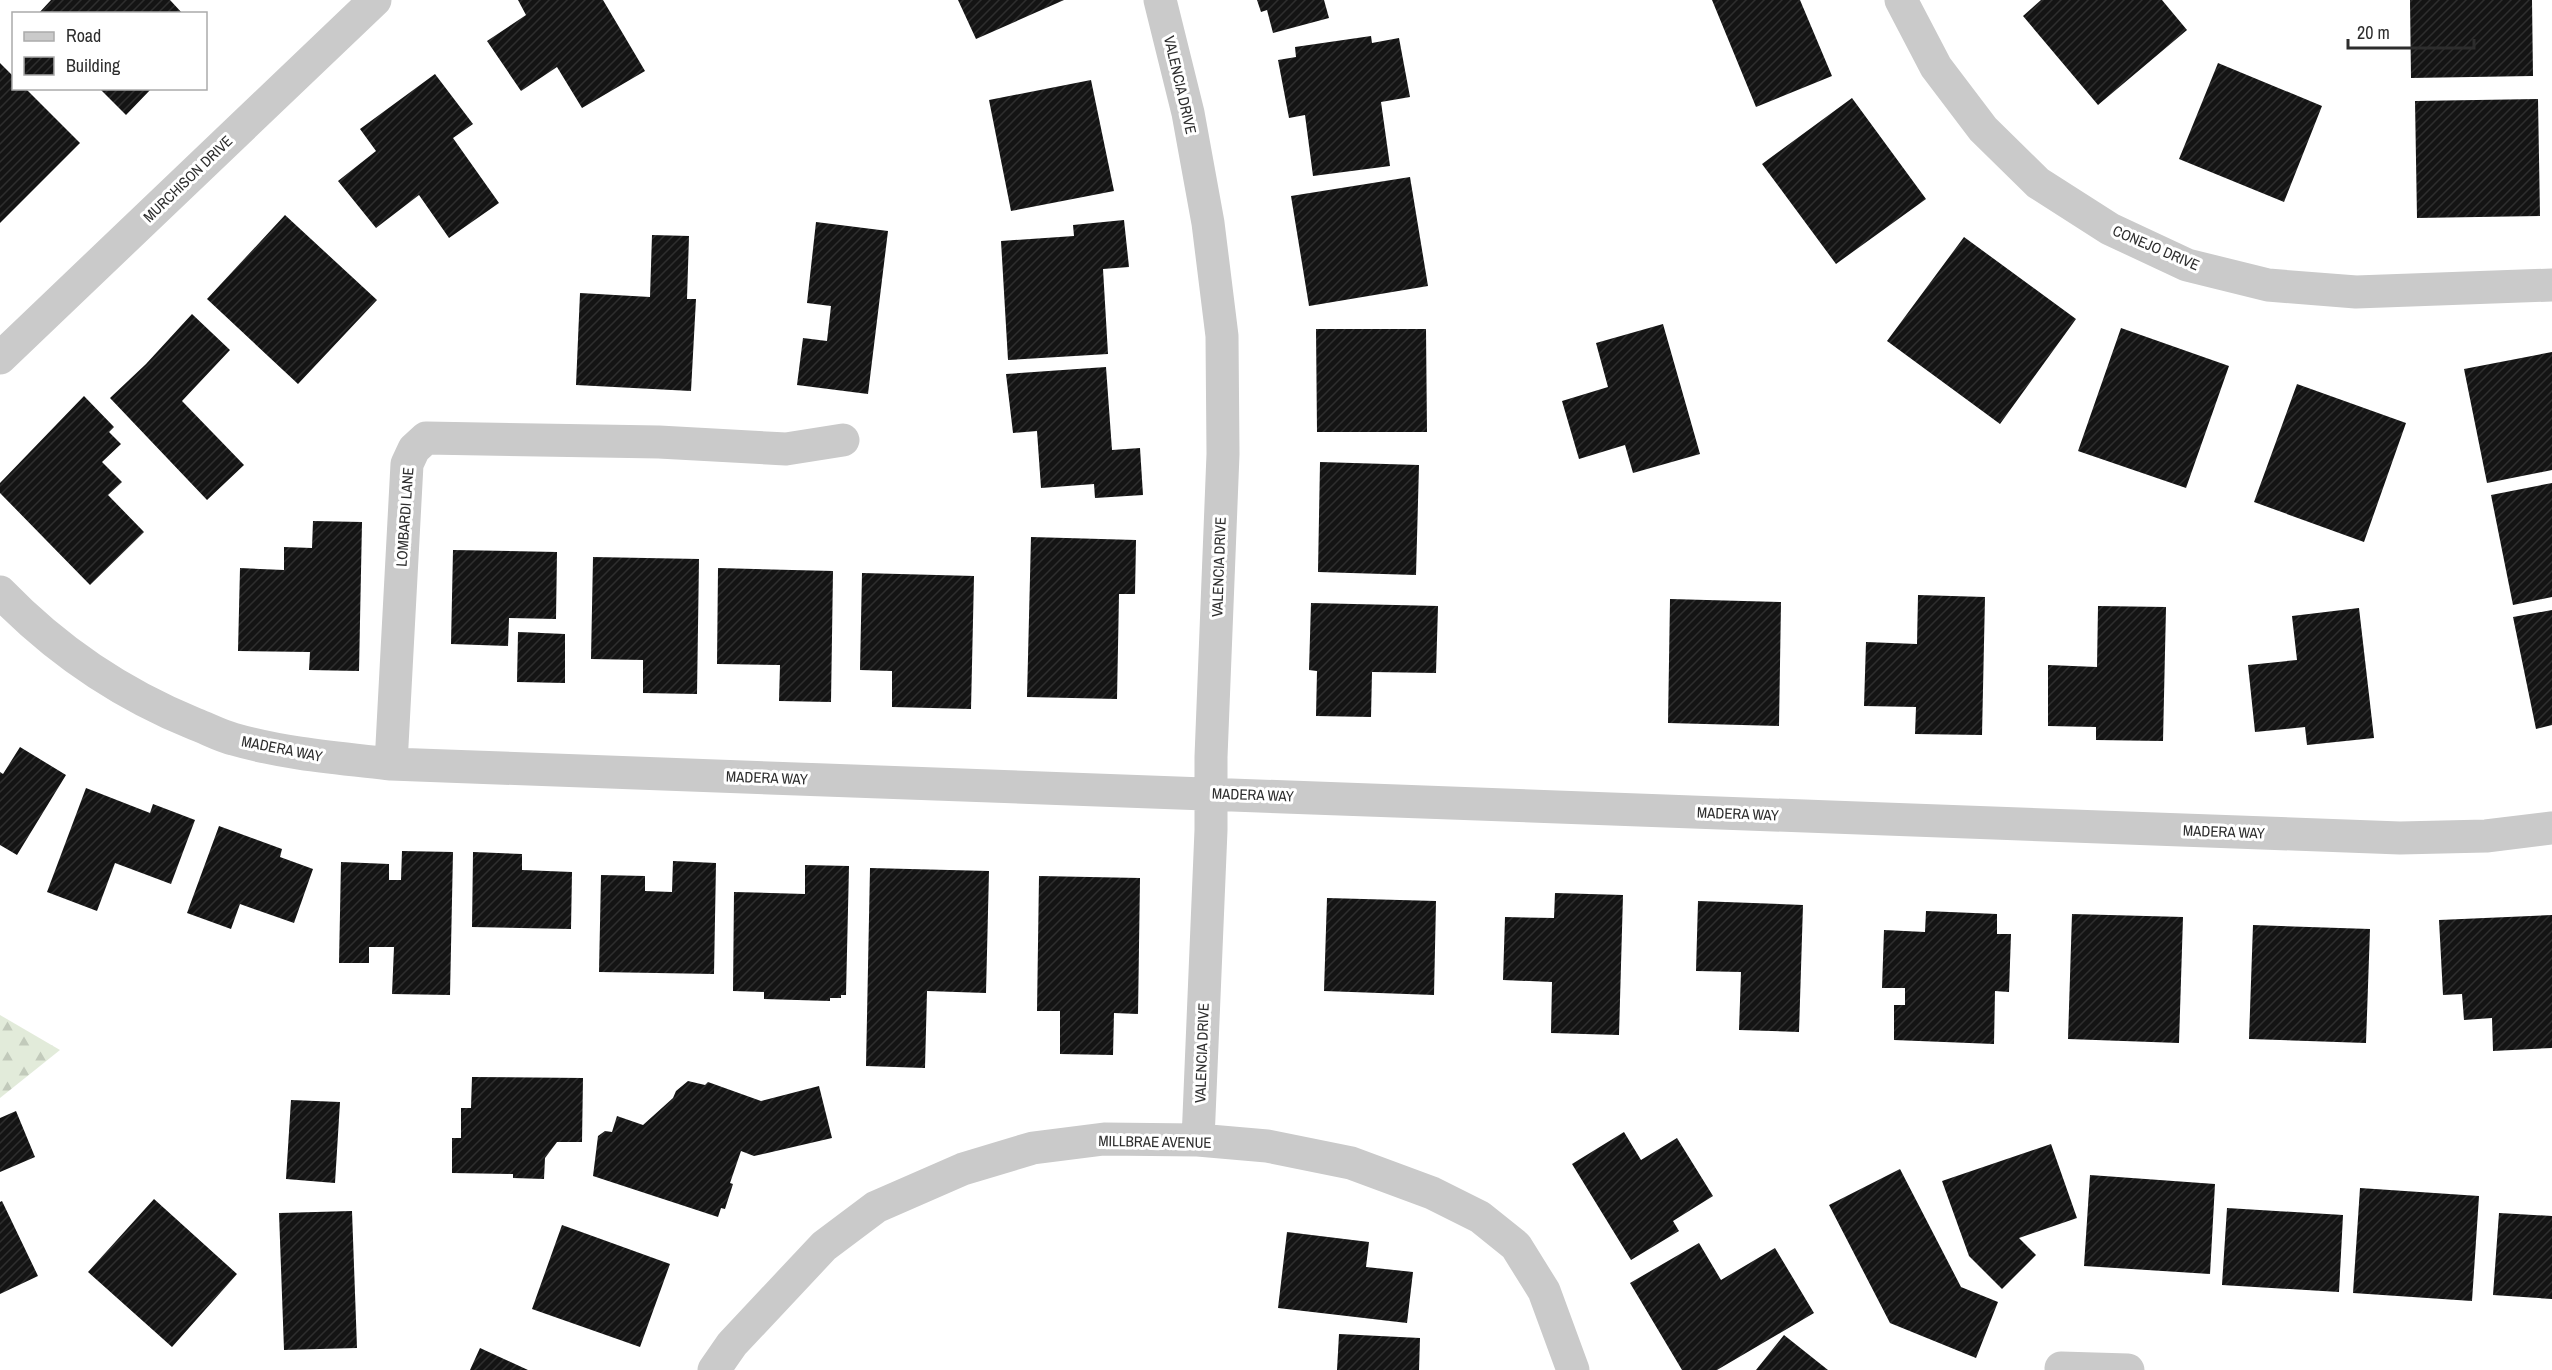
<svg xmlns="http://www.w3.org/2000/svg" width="2552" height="1370" viewBox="0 0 2552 1370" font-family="'Archivo Narrow',sans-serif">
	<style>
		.forest { fill: url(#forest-firs) }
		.building { fill: url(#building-hatch) }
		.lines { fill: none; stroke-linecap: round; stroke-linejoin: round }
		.minor { stroke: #cacaca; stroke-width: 33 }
		.labels { text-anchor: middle; stroke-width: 6; stroke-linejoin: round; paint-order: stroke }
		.street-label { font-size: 15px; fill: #2d2d2d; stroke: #fff }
	</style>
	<defs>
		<pattern id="forest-firs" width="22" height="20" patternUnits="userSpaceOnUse" patternTransform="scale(1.5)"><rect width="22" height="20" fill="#e2ebda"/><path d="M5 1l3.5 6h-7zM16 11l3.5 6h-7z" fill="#c2cabb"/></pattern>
		<pattern id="building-hatch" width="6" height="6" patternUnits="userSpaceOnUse" patternTransform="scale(1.5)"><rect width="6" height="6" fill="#141414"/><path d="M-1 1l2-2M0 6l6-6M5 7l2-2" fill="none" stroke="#2e2e2e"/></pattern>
	</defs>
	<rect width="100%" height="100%" fill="#fff"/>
	<!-- forest -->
	<path class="forest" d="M0,1015L60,1050L0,1098Z"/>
	<!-- building -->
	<path class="building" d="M51,0H170L183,14H38Z
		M518,0H603L645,71L582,108L557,67L521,91L487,41L526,15Z
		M958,0H1064L976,39Z
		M1257,0H1324L1329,18L1273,33L1267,10L1261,12Z
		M1712,0H1800L1832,76L1756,107Z
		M2041,0H2162L2187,30L2098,105L2023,16Z
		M2410,0H2532L2533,76L2411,78Z
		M1371,36L1372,43L1399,38L1410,97L1381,102L1390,166L1313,176L1305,115L1289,118L1278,60L1296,57L1295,47Z
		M0,63L14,77V88H25L80,143L0,223Z
		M2218,63L2322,106L2284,202L2179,159Z
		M435,74L473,124L453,138L499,203L449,238L419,195L376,228L338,181L376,151L360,129Z
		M1091,80L1114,191L1011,211L989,100Z
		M99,88H152L126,115Z
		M1852,98L1926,199L1836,264L1762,164Z
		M2538,99L2540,216L2417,218L2415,101Z
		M1410,177L1428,286L1309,306L1291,196Z
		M285,215L377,300L298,384L207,299Z
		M1124,220L1129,267L1103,269L1108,354L1008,360L1001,241L1074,236L1073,225Z
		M816,222L888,231L868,394L797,385L803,338L827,341L831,306L807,303Z
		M652,235L689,236L687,299H696L691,391L576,385L580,293L650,297Z
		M1964,237L2076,319L2000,424L1887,341Z
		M192,314L230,350L182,401L244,465L207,500L110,398L146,364Z
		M1663,324L1700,454L1633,473L1625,445L1579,459L1562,401L1608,387L1596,343Z
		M2121,328L2229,366L2186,488L2078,451Z
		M1316,329H1426L1427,432H1317Z
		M2552,352V470L2487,483L2464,369Z
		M1106,367L1112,450L1140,448L1143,495L1095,498L1094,484L1041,488L1037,431L1013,433L1006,374Z
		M2297,384L2406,423L2364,542L2254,502Z
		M84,396L114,427L109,432L121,444L102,462L122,482L108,495L144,532L90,585L0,493V483Z
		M1320,462L1419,465L1416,575L1318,572Z
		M2552,483V597L2513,605L2491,495Z
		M313,521L362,522L359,671L309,670L310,652L238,651L240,568L284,570V547L312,548Z
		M1031,537L1136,540L1135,594H1119L1117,699L1027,697Z
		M453,550L557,552L556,619L509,618L508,646L451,644Z
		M593,557L699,559L697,694L643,693V660L591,659Z
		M718,568L833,571L831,702L779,701L780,665L717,664Z
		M862,573L974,576L971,709L892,707V671L860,670Z
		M1918,595L1985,597L1982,735L1915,734L1916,707L1864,706L1866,642L1917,644Z
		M1670,599L1781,602L1779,726L1668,723Z
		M1311,603L1438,606L1436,673L1372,672L1371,717L1316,716L1317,671L1309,670Z
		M2098,606L2166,607L2163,741L2096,740V727L2048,726V665L2097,667Z
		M2359,608L2374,738L2307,745L2305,727L2255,732L2248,665L2297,660L2292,616Z
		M2552,610V725L2536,729L2513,617Z
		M518,632L565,634V683L517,682Z
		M20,747L66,775L17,855L0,845V772L3,774Z
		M86,788L150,813L153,804L195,820L171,884L115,863L97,911L47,892Z
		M219,826L282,849L280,857L313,869L294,923L240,904L231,929L187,913Z
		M402,851L453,852L450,995L392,994L394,947H369V963H339L341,862L389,864V880H401Z
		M473,852L522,854V870L572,872L571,929L472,927Z
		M673,861L716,863L714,974L599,972L601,875L645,876V891L672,892Z
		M805,865L849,866L846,995H841V998H830V1001L764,999V992L733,991L734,892L805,894Z
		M870,868L989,871L986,993L927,991L925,1068L866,1066Z
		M1039,876L1140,878L1138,1014L1114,1013L1113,1055L1060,1054V1011H1037Z
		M1555,893L1623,895L1619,1035L1551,1033L1552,982L1503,980L1505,917L1554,918Z
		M1327,898L1436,901L1434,995L1324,991Z
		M1698,901L1803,905L1799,1032L1739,1030L1741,972L1696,971Z
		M1926,911L1997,914V934H2011L2009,992L1995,991L1994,1044L1894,1040V1005H1905V988H1882L1884,930L1925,932Z
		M2072,914L2183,917L2179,1043L2068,1039Z
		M2552,915V1048L2493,1051L2492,1018L2464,1020L2462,994L2443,995L2439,920Z
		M2253,925L2370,929L2366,1043L2249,1039Z
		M472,1077L583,1078L582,1142H557L545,1158L544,1179L513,1178V1174L452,1173V1138H461V1108H471Z
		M688,1081L705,1085L708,1082L761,1101L819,1086L832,1138L754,1156L741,1151L730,1183L733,1184L725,1209L721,1208L718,1217L593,1176L598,1136L605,1131L612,1132L617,1116L643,1125L673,1098L676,1091Z
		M291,1100L340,1102L335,1183L286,1179Z
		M16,1111L35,1157L0,1172V1118Z
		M1624,1132L1641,1160L1677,1138L1713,1196L1673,1221L1679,1231L1631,1260L1572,1164Z
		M2051,1144L2077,1218L2019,1238L2036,1255L2002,1289L1969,1256L1942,1181Z
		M1900,1169L1961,1287L1998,1302L1976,1358L1890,1323L1829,1205Z
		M2090,1175L2215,1184L2210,1274L2084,1266Z
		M2360,1188L2479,1196L2472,1301L2353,1293Z
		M154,1199L237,1274L172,1347L88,1272Z
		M2,1201L38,1276L0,1294V1202Z
		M2227,1208L2343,1215L2339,1292L2222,1285Z
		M352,1211L357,1348L284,1350L279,1213Z
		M2499,1213L2552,1216V1299L2493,1295Z
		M562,1225L670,1264L640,1347L532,1309Z
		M1287,1232L1369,1242L1366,1267L1413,1272L1407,1323L1278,1308Z
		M1699,1243L1721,1280L1775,1248L1814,1313L1717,1370H1682L1630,1283Z
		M1339,1334L1420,1338L1419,1370H1337Z
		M1784,1335L1828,1370H1756Z
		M480,1348L528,1370H470Z"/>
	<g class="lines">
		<!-- minor -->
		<path class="minor" d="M1160,0L1188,113L1208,223L1222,336L1223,454L1211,757V830L1198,1140
			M1901,0L1936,67L1983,129L2038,183L2110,229L2187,265L2268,285L2356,292L2552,285
			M0,358L375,0
			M0,592C56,650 121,694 195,724C208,729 221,736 233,739C285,754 338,758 391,764L2400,838L2486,836L2552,828
			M391,764L407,464L414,449L426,438L659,442L786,449L843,440
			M2061,1368L2128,1370
			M714,1370L732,1344L824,1246L876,1207L963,1169L1033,1148L1104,1139L1198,1140L1267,1146L1351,1163L1432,1193L1480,1217L1516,1246L1544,1291L1573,1370"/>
	</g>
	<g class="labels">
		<!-- street labels -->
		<g class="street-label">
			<text transform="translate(1180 85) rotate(77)" y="5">VALENCIA DRIVE</text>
			<text transform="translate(188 179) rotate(-44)" y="5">MURCHISON DRIVE</text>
			<text transform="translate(2156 248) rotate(23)" y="5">CONEJO DRIVE</text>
			<text transform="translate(405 517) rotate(-86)" y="5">LOMBARDI LANE</text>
			<text transform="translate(1219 567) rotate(-88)" y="5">VALENCIA DRIVE</text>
			<text transform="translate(282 749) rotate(11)" y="5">MADERA WAY</text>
			<text transform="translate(767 778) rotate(2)" y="5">MADERA WAY</text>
			<text transform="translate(1253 795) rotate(2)" y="5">MADERA WAY</text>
			<text transform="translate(1738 814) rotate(2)" y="5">MADERA WAY</text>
			<text transform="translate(2224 832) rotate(2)" y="5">MADERA WAY</text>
			<text transform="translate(1202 1053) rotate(-88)" y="5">VALENCIA DRIVE</text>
			<text transform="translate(1155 1142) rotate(1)" y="5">MILLBRAE AVENUE</text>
		</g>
	</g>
	<!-- legend -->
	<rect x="12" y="12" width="195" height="78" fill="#ffffff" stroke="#ababab" stroke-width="1.5"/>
	<rect x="24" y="32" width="30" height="9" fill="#cacaca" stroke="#ababab" stroke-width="1.5"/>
	<text x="66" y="42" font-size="18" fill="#2d2d2d">Road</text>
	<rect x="24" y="57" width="30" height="18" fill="url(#building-hatch)" stroke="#ababab" stroke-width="1.5"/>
	<text x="66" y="72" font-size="18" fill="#2d2d2d">Building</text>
	<!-- scale -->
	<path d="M2348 39v9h126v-9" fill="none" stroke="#2d2d2d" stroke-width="3"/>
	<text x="2357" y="39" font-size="18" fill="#2d2d2d" stroke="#ffffff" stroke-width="4.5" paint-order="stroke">20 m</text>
</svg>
